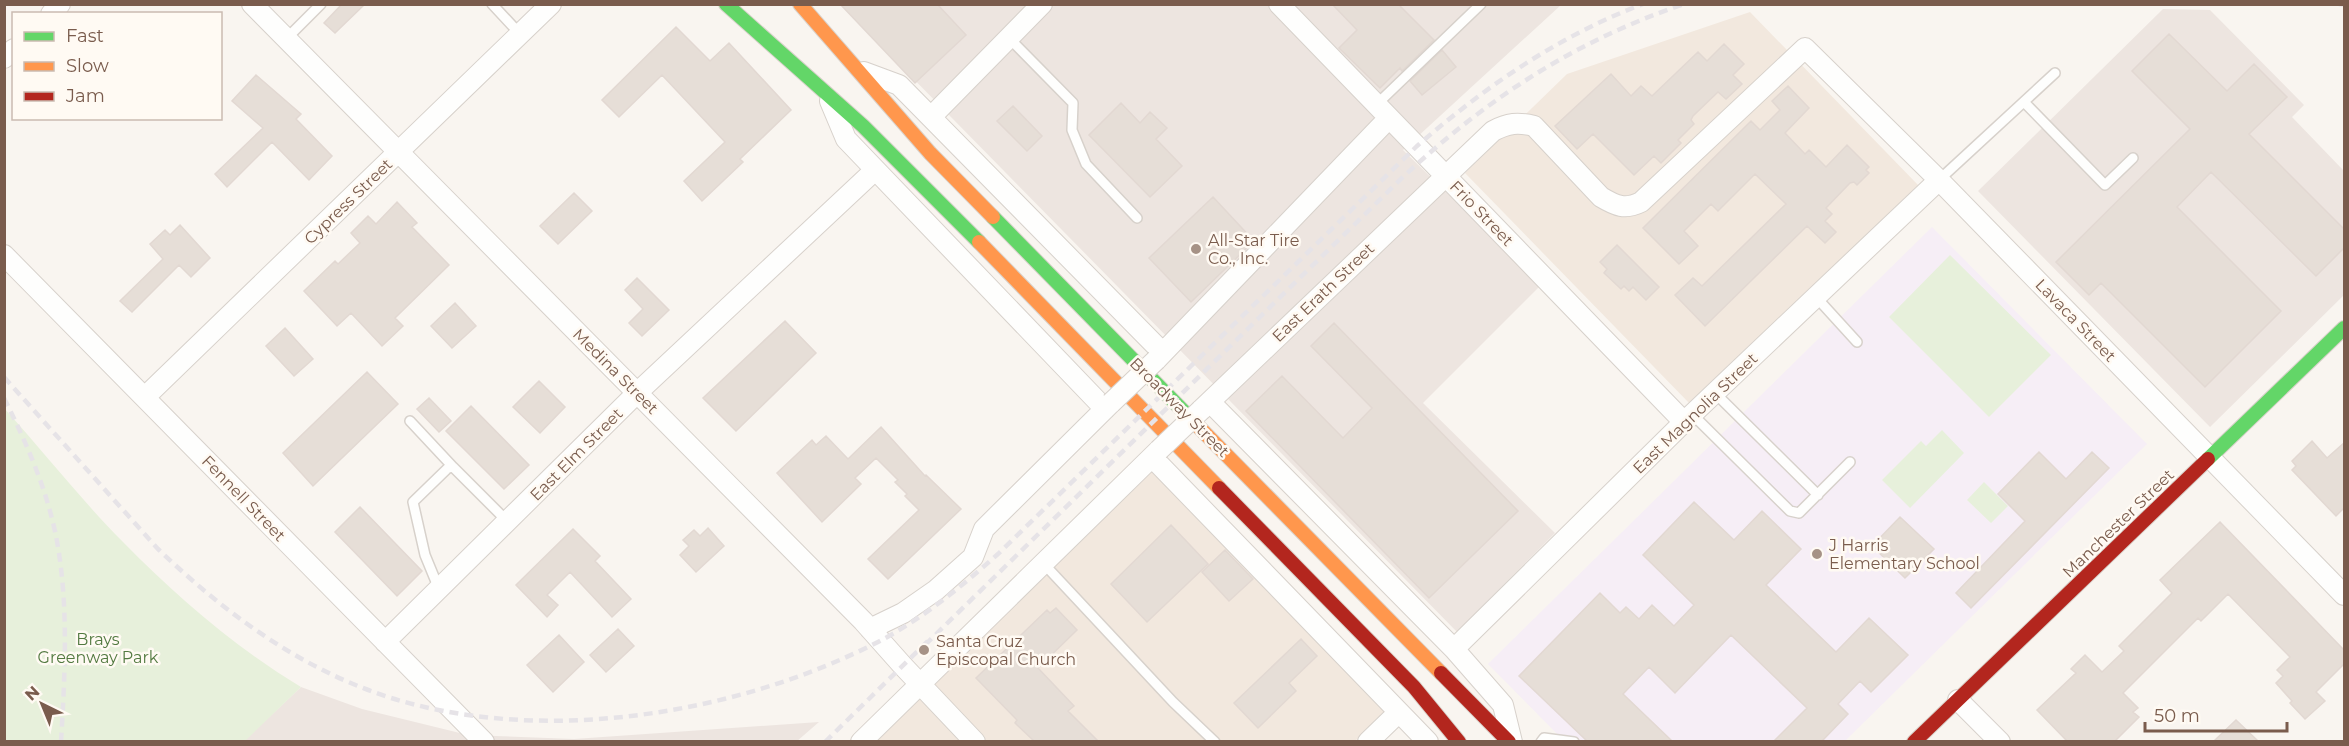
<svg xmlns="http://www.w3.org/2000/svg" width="2349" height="746" viewBox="0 0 2349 746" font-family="Montserrat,sans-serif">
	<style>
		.residential { fill: #f2e8de }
		.industrial { fill: #ede5e0 }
		.education { fill: #f6eef6 }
		.green { fill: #e7f0db }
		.building { fill: #e6ded7; stroke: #e2d8d2; stroke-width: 1.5 }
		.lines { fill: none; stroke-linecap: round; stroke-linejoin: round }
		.lane-casing { stroke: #d7d1cb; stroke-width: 12 }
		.street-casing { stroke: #d7d1cb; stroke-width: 22 }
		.fast-casing { stroke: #d9d2cb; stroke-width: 16 }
		.slow-casing { stroke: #d9d2cb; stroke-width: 16 }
		.jam-casing { stroke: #d9d2cb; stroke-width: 16 }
		.lane { stroke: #fefefd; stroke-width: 9 }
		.street { stroke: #fefefd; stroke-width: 20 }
		.fast { stroke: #63d668; stroke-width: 14 }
		.slow { stroke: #ff974d; stroke-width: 14 }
		.jam { stroke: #b3261e; stroke-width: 14 }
		.rail { stroke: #e6e3e7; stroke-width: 4.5; stroke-dasharray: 9 6; stroke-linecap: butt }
		.street-bridge-casing { stroke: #d7d1cb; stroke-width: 22; stroke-linecap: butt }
		.street-bridge { stroke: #fefefd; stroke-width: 20 }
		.poi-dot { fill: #a69286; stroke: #fffaf3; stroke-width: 2 }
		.labels { text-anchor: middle; stroke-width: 5; stroke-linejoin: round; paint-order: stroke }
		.street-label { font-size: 16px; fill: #7a5c4d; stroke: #fffaf3 }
		.poi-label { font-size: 16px; fill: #7a5c4d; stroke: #fffaf3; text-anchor: start }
		.park-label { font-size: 16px; fill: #537a41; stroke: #fffaf3 }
	</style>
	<rect width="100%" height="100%" fill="#f9f5f0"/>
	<!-- residential -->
	<path class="residential" d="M1750,12L1918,185L1691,405L1465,173L1567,74Z
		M1154,465L1387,711L1355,741L872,742Z"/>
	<!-- industrial -->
	<path class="industrial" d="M841,5H1561L1403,150L1541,285L1423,403L1555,533L1457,632Z
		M2163,9L2210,10L2304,105L2292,117L2344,171V295L2210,427L1978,191Z
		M301,687L362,709L468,735L574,739L819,722L796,742H94L264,722Z"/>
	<!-- education -->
	<path class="education" d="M1932,227L2147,444L1845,741H1564L1488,664Z"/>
	<!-- green -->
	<path class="green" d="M1950,255L2051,355L1989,417L1889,317Z
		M4,408C44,452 81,500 123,542C177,597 235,647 301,687L245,741H5Z
		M1942,430L1964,453L1910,508L1882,480L1921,441L1926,446Z
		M1984,482L2008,506L1991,523L1967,500Z"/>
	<!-- building -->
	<path class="building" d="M342,4H365L335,33L324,23Z
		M840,4H937L966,35L915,83Z
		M1332,4H1398L1434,40L1402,71L1400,68L1380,88L1339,48L1357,30Z
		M676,27L710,61L729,43L791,110L740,159L743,162L702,201L684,181L725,142L662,75L619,117L602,100Z
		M2169,34L2227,91L2254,64L2287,97L2249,134L2344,229V248L2316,276L2211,172L2177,207L2281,311L2205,387L2101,283L2089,295L2056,262L2190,129L2132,71Z
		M1724,44L1744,64L1733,75L1742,84L1726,99L1718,92L1693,116L1691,120L1694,124L1678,140L1681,143L1661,163L1654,156L1634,175L1593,134L1577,149L1555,126L1611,74L1631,96L1641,86L1652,96L1698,52L1707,61Z
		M1442,50L1456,67L1422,95L1410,81Z
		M256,75L301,114L296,119L332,156L309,180L272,142L227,187L215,174L263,128L232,101Z
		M1788,86L1809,108L1785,133L1805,154L1809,150L1826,167L1847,145L1869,167L1866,170L1869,173L1857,185L1854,182L1850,183L1826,208L1832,214L1825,221L1836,232L1825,243L1807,226L1705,326L1675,295L1693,278L1702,286L1786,204L1755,174L1718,211L1711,204L1684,231L1698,246L1679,264L1643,228L1751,121L1760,130L1780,110L1772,101Z
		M1121,103L1140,123L1150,112L1167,128L1156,139L1182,166L1150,197L1089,135Z
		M1013,106L1042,136L1027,151L997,121Z
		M574,193L592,211L558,244L540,226Z
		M1213,197L1254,241L1191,302L1149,258Z
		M397,202L417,223L412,227L449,265L395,318L403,326L382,346L351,313L337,326L304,291L335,261L338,264L360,243L351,233L368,216L376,224Z
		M180,225L210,258L191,277L179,265L132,312L120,301L163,259L150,244L165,230L170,235Z
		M1617,245L1659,287L1646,300L1633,287L1629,291L1624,286L1621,289L1604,273L1607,269L1600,262Z
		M637,278L669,310L642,336L629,323L643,309L625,290Z
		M455,303L476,326L452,348L431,326Z
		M785,321L816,353L736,431L703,398Z
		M1334,323L1518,511L1429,598L1246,411L1282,376L1343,438L1372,408L1311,346Z
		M285,328L313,359L294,376L266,346Z
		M367,372L398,404L313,486L283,453Z
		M539,381L565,407L540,433L513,407Z
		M429,398L451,421L439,432L417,409Z
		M471,406L529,465L504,489L446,431Z
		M881,427L925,476L926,475L961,509L888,579L868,559L919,510L905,496L907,494L895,482L898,480L876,458L855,478L861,484L822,522L777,473L812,440L816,445L826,436L848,459Z
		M2312,441L2327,458L2344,443V508L2336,516L2292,470L2296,466L2292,461Z
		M2039,452L2066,479L2092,452L2109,468L1971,608L1956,593L2025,521L1998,494Z
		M1694,502L1734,540L1762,511L1801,549L1766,585L1836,652L1869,618L1908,655L1871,692L1860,681L1838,704L1848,714L1822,741H1774L1807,708L1731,635L1675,693L1649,667L1623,694L1672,741H1587L1519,676L1600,593L1620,613L1626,607L1639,619L1652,605L1674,626L1694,605L1643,555Z
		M360,507L422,571L397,596L335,532Z
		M1900,517L1934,549L1905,578L1872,546Z
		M2220,522L2344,650V664L2316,692L2325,701L2305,719L2290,703L2292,701L2276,683L2283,676L2277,670L2290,657L2228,594L2201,621L2198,618L2123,693L2138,708L2133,712L2139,717L2115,741H2067L2037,710L2076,673L2071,669L2085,655L2102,672L2124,651L2119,646L2172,593L2160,580Z
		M1171,525L1208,564L1147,622L1111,584Z
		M708,528L724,546L696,572L680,555L689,546L683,540L694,530L700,536Z
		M573,529L600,556L595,561L631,599L612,617L570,572L547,595L558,605L547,617L516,585Z
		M1225,550L1253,579L1229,601L1202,572Z
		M1056,608L1077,630L1038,668L1074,706L1068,711L1098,741H1034L1015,723L1017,720L976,678L1047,610L1050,613Z
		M618,629L634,646L606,672L590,655Z
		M559,635L584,662L553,692L527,665Z
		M1301,639L1317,656L1289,683L1296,691L1258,728L1234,703Z
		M2236,720L2258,741H2214Z"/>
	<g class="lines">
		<defs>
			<path id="lane" d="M492,4L520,34
				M1009,38L1073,103L1072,130L1086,164L1137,218
				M286,39L321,4
				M2024,102L2105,185L2133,158
				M1376,105L1481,4
				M1939,180L2055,73
				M1816,297L1857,342
				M1715,393L1818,495
				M1693,415L1790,511L1799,513L1850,462
				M410,421L453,467
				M1044,564L1173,702L1215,742
				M439,589L425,555L413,502L448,468L453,467L507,521
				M1541,742L1544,738L1574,742"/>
			<path id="street" d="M252,4L863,621L903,666L975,742
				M1279,4L1684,422
				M51,14L60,4
				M4,58L14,49
				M864,72L899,85L1163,353
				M830,101L846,139L1105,409
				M932,116L1042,4
				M4,255L484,742
				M1156,360L1389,118
				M145,397L551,4
				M1210,402L1454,649L1503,705L1512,742
				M1201,410L1493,131C1508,123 1518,122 1534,126L1601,197C1616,206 1625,210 1641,202L1805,48L1939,180L2344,595
				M1152,457L1428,742
				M870,629L903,613L936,590L973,557L984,529L1111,403
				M385,642L638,392L874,171
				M1454,649L1684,422L1939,180
				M1958,700L2000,742
				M861,742L1159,450
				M1368,742L1399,712"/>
			<path id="fast" d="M726,4L863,126L979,242
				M993,217L1192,420
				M2208,459L2344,328"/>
			<path id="slow" d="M800,4L930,153L993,217
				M979,242L1219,488
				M1192,420L1441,673"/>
			<path id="jam" d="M1219,488L1414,687L1459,742
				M1441,673L1509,742
				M1914,742L2208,459"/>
		</defs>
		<!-- lane casing -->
		<use href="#lane" class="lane-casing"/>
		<!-- street casing -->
		<use href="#street" class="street-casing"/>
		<!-- fast casing -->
		<use href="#fast" class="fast-casing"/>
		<!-- slow casing -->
		<use href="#slow" class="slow-casing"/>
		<!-- jam casing -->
		<use href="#jam" class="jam-casing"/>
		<!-- lane -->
		<use href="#lane" class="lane"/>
		<!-- street -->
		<use href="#street" class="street"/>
		<!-- fast -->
		<use href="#fast" class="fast"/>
		<!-- slow -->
		<use href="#slow" class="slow"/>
		<!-- jam -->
		<use href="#jam" class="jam"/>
		<!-- rail -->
		<path class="rail" d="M2339,4L2344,5
			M4,377L158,549C225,613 299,668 388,697C542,746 735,715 878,642C922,619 961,587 998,554L1417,146C1485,87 1558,36 1643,4
			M4,398C26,442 46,487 56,536C69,603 65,673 61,742
			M925,645L1404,176C1488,98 1575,41 1684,4
			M825,742L930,639"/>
		<defs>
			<path id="street-bridge" d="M1111,403L1156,360
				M1159,450L1201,410"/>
		</defs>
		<!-- street-bridge casing -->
		<use href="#street-bridge" class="street-bridge-casing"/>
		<!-- street-bridge -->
		<use href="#street-bridge" class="street-bridge"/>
	</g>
	<!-- markers -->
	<g class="poi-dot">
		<circle cx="1196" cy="249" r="6"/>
		<circle cx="1817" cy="554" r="6"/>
		<circle cx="924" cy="650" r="6"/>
	</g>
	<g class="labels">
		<!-- street labels -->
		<g class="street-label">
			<text transform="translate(348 201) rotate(-44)" y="6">Cypress Street</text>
			<text transform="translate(1482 213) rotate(46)" y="6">Frio Street</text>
			<text transform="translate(1323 292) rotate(-44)" y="6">East Erath Street</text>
			<text transform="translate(2076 320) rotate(46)" y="6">Lavaca Street</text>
			<text transform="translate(616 371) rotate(45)" y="6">Medina Street</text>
			<text transform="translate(1180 407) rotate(45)" y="6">Broadway Street</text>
			<text transform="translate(1695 413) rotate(-44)" y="6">East Magnolia Street</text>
			<text transform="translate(576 454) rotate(-45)" y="6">East Elm Street</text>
			<text transform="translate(244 498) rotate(46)" y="6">Fennell Street</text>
			<text transform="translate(2118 523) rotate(-44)" y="6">Manchester Street</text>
		</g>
		<!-- poi labels -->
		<g class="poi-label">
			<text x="1208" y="246">All-Star Tire<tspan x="1208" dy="18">Co., Inc.</tspan></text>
			<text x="1829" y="551">J Harris<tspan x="1829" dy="18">Elementary School</tspan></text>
			<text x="936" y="647">Santa Cruz<tspan x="936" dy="18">Episcopal Church</tspan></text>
		</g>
		<!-- park labels -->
		<g class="park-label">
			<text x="98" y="645">Brays<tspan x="98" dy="18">Greenway Park</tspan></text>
		</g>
	</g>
	<!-- border -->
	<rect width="2349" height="746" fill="none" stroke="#7a5c4d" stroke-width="12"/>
	<!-- legend -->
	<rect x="12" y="12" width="210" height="108" fill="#fffaf3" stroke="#cabbb1" stroke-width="1.5"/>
	<rect x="24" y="32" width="30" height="9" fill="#63d668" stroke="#cabbb1" stroke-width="1.5"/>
	<text x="66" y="42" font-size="18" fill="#7a5c4d">Fast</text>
	<rect x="24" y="62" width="30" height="9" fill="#ff974d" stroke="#cabbb1" stroke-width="1.5"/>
	<text x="66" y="72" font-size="18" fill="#7a5c4d">Slow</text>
	<rect x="24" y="92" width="30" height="9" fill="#b3261e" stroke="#cabbb1" stroke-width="1.5"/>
	<text x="66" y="102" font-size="18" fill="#7a5c4d">Jam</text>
	<!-- north arrow -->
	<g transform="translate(42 704) rotate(317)" stroke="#fffaf3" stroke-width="4.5" paint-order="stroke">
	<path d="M0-4.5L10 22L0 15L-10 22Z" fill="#7a5c4d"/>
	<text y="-9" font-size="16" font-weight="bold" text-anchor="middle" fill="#7a5c4d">N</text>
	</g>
	<!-- scale -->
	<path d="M2145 722v9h142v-9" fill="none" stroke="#7a5c4d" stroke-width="3"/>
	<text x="2154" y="722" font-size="18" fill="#7a5c4d" stroke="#fffaf3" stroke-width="4.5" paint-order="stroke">50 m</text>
</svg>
